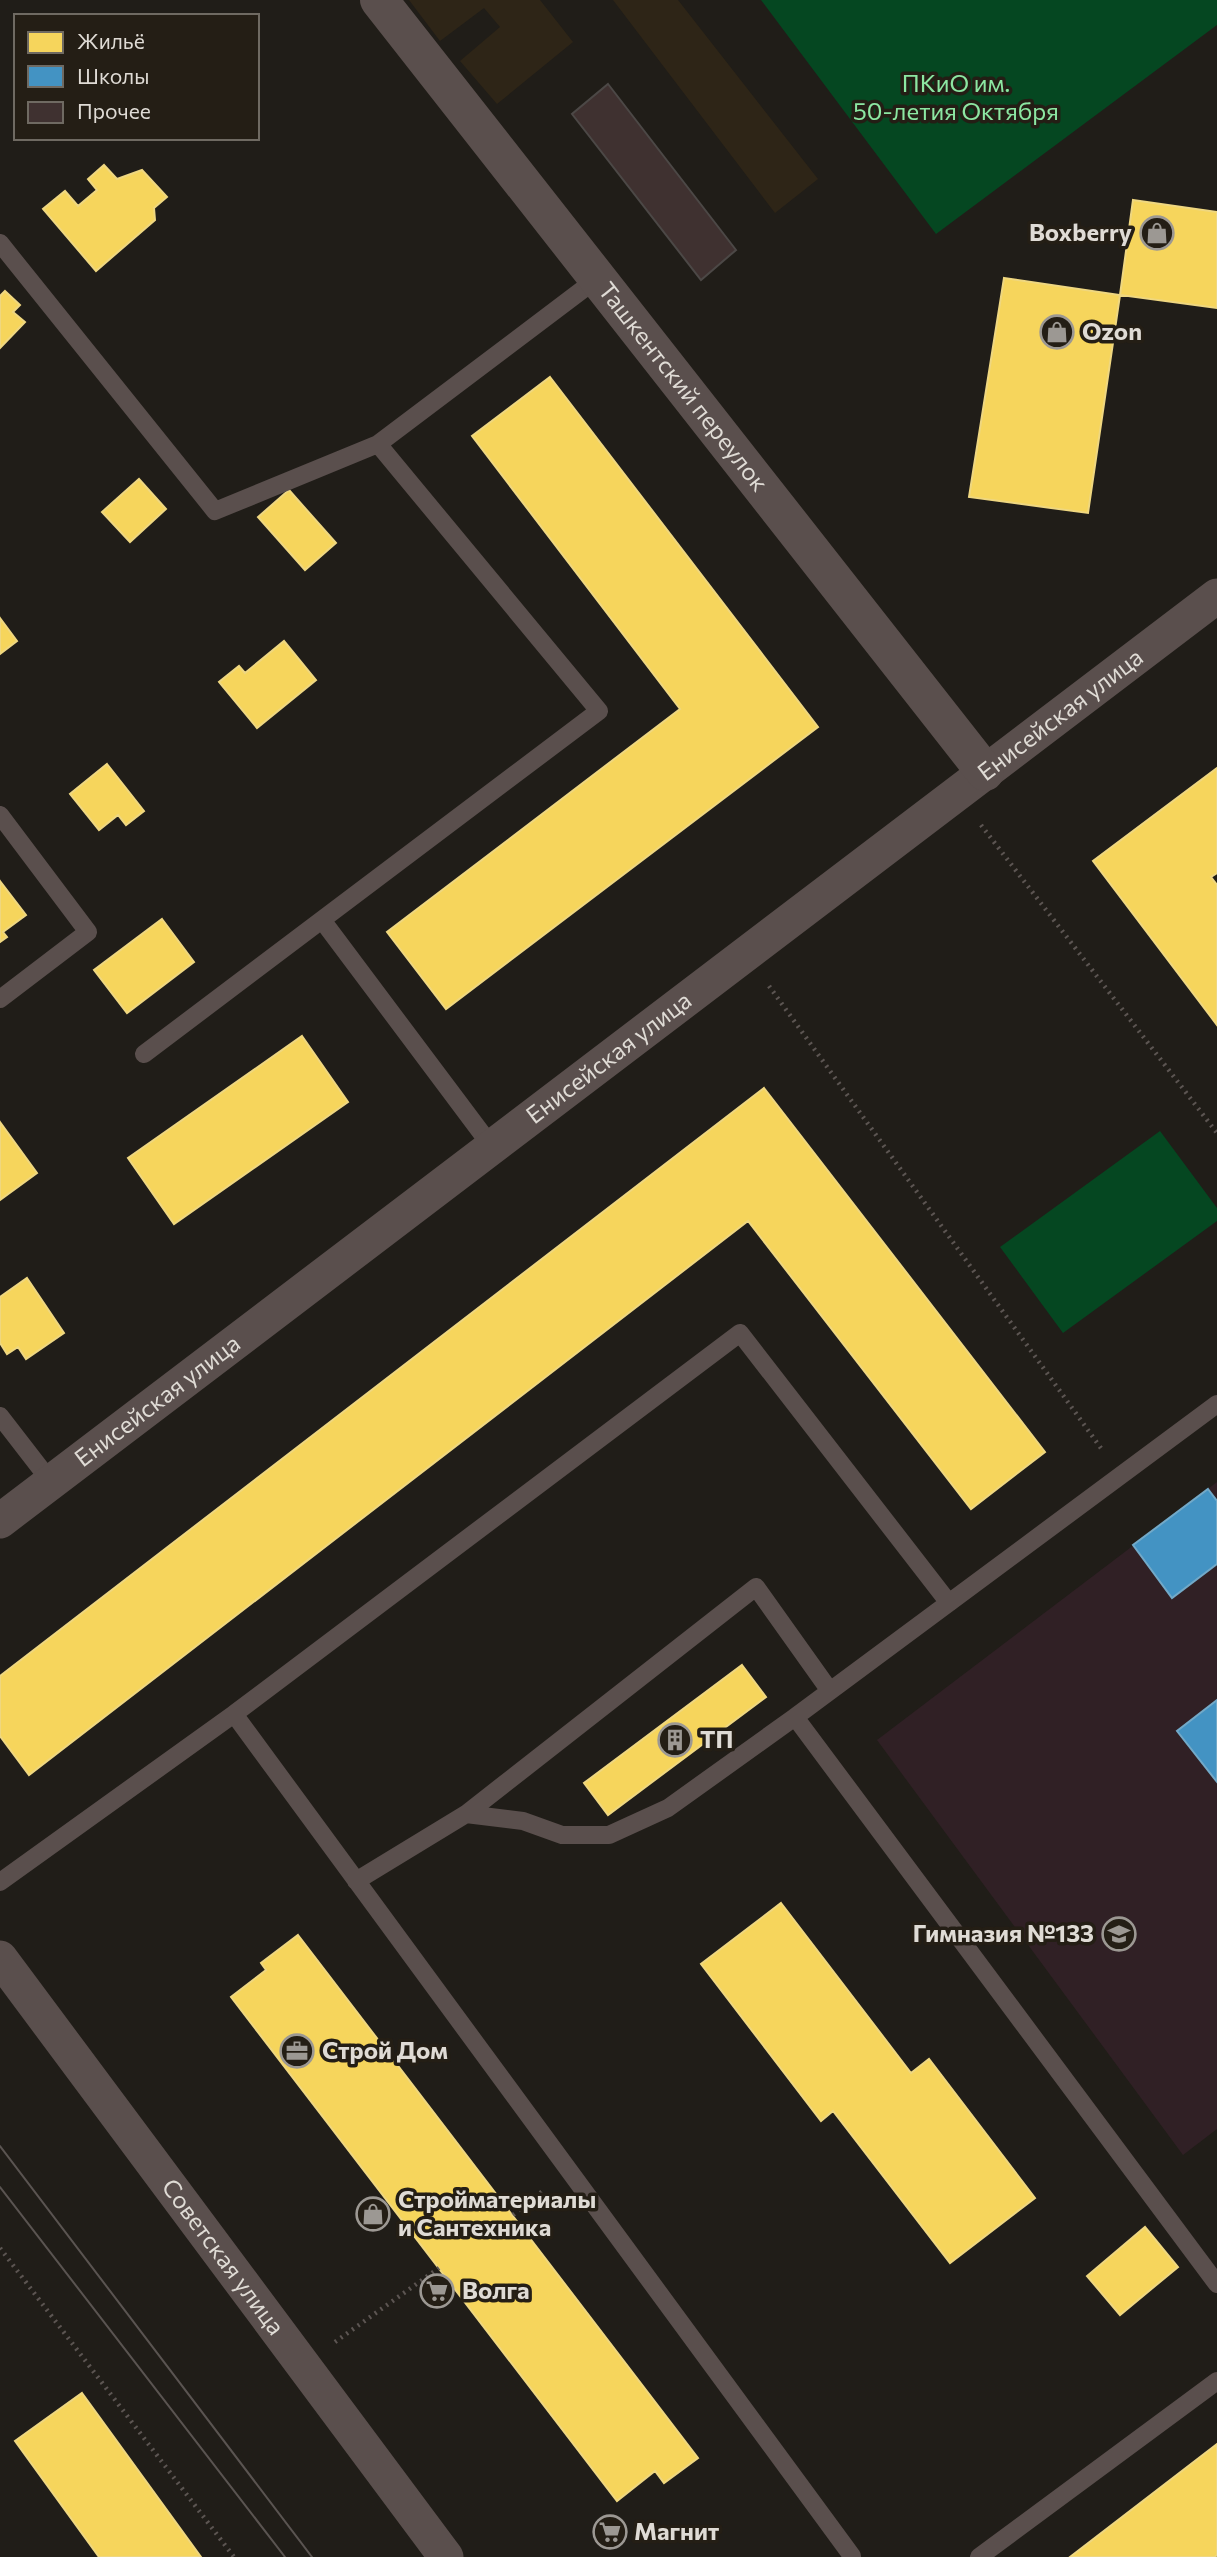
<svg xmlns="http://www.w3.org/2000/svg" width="1217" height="2557" viewBox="0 0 1217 2557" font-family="Commissioner,sans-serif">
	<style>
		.built { fill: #2e2517 }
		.education { fill: #302025 }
		.green { fill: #054721 }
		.homes { fill: #f6d55c; stroke: #efd780; stroke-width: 2 }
		.schools { fill: #4393c3; stroke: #72a9c8; stroke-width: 2 }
		.building { fill: #3f3130; stroke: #4c4846; stroke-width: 2 }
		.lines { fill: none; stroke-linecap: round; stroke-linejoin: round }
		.path { stroke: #5c5552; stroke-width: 4.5; stroke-dasharray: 2 5; stroke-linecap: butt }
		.service { stroke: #5a4f4d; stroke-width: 18 }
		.minor { stroke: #5a4f4d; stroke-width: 35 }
		.tertiary { stroke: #5a4f4d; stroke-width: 38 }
		.tram { stroke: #5a5451; stroke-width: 2 }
		.labels { text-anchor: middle; stroke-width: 7; stroke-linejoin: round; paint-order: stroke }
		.park-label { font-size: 24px; fill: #8ce7a2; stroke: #241e15 }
		.poi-label { font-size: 24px; font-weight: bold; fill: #dfdbd5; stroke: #241e15; text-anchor: start }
		.street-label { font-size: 24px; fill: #dfdbd5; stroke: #241e15 }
	</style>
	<rect width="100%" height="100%" fill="#201d18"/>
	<!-- built -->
	<path class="built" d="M409,0H540L573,42L497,104L460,61L500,27L484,8L440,41Z
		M613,0H678L818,179L775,213Z"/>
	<!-- education -->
	<path class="education" d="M1217,1482V2129L1183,2155L877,1740Z"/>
	<!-- green -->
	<path class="green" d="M761,0H1217V25L936,234Z
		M1160,1131L1217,1208V1221L1063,1333L1000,1247Z"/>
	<!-- homes -->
	<path class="homes" d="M104,165L117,179L142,170L167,197L154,208L155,220L96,271L43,209L65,191L78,206L97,190L88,179Z
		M1133,200L1217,212V308L1120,295Z
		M1004,278L1120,295L1088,513L969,497Z
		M5,291L20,305L13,312L25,322L0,348V296Z
		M550,377L818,727L446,1009L387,932L680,709L472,436Z
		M139,479L166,509L130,542L102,512Z
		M289,490L336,543L305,570L258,517Z
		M0,618L17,641L0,654Z
		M284,641L316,680L257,728L219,682L239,666L245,673Z
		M107,764L144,811L126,825L118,815L99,830L70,794Z
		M1217,768V873L1211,877L1217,885V1025L1093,861Z
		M0,881L26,915L3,932L7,937L0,942Z
		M162,919L194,962L127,1013L94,970Z
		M302,1036L348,1102L174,1224L128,1158Z
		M764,1088L1045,1452L971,1509L748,1221L29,1775L0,1736V1676Z
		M0,1122L37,1173L0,1200Z
		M27,1278L64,1333L26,1359L18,1347L7,1354L0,1343V1297Z
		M742,1665L766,1697L608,1815L584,1783Z
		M781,1903L911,2073L929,2059L1035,2198L950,2263L833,2111L821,2121L701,1964Z
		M298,1935L698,2458L664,2483L655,2471L617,2501L231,1997L266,1970L261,1963Z
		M1145,2227L1178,2267L1120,2315L1087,2276Z
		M82,2393L201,2557H99L15,2441Z
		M1217,2444V2555L1215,2557H1070Z"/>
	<!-- schools -->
	<path class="schools" d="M1208,1489L1217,1501V1564L1172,1598L1133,1545Z
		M1217,1700V1782L1177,1731Z"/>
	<!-- building -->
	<path class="building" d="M608,84L736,250L701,280L572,114Z"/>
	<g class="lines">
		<!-- path -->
		<path class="path" d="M981,825L1217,1133
			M769,986L1103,1451
			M513,2215L545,2189
			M0,2248L234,2557
			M335,2342L439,2268"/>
		<!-- service -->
		<path class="service" d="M0,243L215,511L378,444
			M0,815L88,932L0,999
			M322,920L492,1147
			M144,1054L599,711L378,444L598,278
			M1217,1404L795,1717L1217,2284
			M0,1416L51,1482
			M234,1714L852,2556
			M466,1814L523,1821L562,1835H609L668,1808L795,1717
			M356,1881L466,1814L756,1587L830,1691
			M0,1882L234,1714L740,1333L949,1603
			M979,2557L1217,2381"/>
		<!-- minor -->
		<g class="minor">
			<path id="s1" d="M0,1521L1217,596"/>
			<path id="s2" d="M0,1958L446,2557"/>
		</g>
		<!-- tertiary -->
		<path class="tertiary" id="s3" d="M379,0L985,772"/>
		<!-- tram -->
		<path class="tram" d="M0,2146L312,2557
			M0,2187L285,2557"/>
	</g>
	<!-- icons -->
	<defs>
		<symbol id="shop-ring" viewBox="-11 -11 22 22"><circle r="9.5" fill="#241e15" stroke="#9c9893" stroke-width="1.5"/><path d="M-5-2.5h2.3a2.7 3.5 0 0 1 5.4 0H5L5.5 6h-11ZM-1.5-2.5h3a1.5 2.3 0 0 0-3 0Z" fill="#9c9893"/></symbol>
		<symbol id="building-ring" viewBox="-11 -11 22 22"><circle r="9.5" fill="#241e15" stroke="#9c9893" stroke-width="1.5"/><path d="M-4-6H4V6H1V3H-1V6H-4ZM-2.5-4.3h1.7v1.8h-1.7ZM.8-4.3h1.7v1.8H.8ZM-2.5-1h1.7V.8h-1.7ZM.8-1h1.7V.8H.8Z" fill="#9c9893"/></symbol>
		<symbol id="school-ring" viewBox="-11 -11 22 22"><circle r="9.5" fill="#241e15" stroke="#9c9893" stroke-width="1.5"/><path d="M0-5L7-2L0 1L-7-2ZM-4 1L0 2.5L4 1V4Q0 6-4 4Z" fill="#9c9893"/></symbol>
		<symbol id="office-ring" viewBox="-11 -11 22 22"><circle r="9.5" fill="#241e15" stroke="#9c9893" stroke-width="1.5"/><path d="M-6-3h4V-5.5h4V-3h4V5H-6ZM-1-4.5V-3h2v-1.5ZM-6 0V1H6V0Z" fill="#9c9893"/></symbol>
		<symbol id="supermarket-ring" viewBox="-11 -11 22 22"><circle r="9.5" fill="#241e15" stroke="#9c9893" stroke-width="1.5"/><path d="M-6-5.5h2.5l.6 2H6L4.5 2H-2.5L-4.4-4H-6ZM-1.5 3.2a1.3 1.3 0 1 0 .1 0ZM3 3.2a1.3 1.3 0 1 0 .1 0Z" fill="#9c9893"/></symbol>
	</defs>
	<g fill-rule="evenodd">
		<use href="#shop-ring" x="1138" y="214" width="38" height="38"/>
		<use href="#shop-ring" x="1038" y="313" width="38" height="38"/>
		<use href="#building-ring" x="656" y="1721" width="38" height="38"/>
		<use href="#school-ring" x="1100" y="1915" width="38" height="38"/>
		<use href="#office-ring" x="278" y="2032" width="38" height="38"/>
		<use href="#shop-ring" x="354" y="2195" width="38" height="38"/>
		<use href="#supermarket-ring" x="418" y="2272" width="38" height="38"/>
		<use href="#supermarket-ring" x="591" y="2513" width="38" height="38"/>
	</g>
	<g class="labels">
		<!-- park labels -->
		<g class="park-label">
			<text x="956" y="92">ПКиО им.<tspan x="956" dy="28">50-летия Октября</tspan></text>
		</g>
		<!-- poi labels -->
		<g class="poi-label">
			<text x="1132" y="241" text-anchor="end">Boxberry</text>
			<text x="1082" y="340">Ozon</text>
			<text x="700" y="1748">ТП</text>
			<text x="1094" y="1942" text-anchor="end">Гимназия №133</text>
			<text x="322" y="2059">Строй Дом</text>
			<text x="398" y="2208">Стройматериалы<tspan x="398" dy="28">и Сантехника</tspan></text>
			<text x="462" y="2299">Волга</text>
			<text x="634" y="2540">Магнит</text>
		</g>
		<!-- street labels -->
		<g class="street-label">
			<text dy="8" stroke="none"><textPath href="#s3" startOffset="492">Ташкентский переулок</textPath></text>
			<text dy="8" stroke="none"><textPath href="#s1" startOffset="1332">Енисейская улица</textPath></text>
			<text dy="8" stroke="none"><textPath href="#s1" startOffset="765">Енисейская улица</textPath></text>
			<text dy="8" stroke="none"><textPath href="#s1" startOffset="198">Енисейская улица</textPath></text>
			<text dy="8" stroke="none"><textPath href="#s2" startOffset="373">Советская улица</textPath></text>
		</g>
	</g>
	<!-- legend -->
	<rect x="14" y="14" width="245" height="126" fill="#241e15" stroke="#6f6a62" stroke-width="2"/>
	<rect x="28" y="32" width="35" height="21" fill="#f6d55c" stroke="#6f6a62" stroke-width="2"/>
	<text x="77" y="49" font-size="21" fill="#dfdbd5">Жильё</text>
	<rect x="28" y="66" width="35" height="21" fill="#4393c3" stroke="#6f6a62" stroke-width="2"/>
	<text x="77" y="84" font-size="21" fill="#dfdbd5">Школы</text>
	<rect x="28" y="102" width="35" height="21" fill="#3f3130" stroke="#6f6a62" stroke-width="2"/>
	<text x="77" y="119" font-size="21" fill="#dfdbd5">Прочее</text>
</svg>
